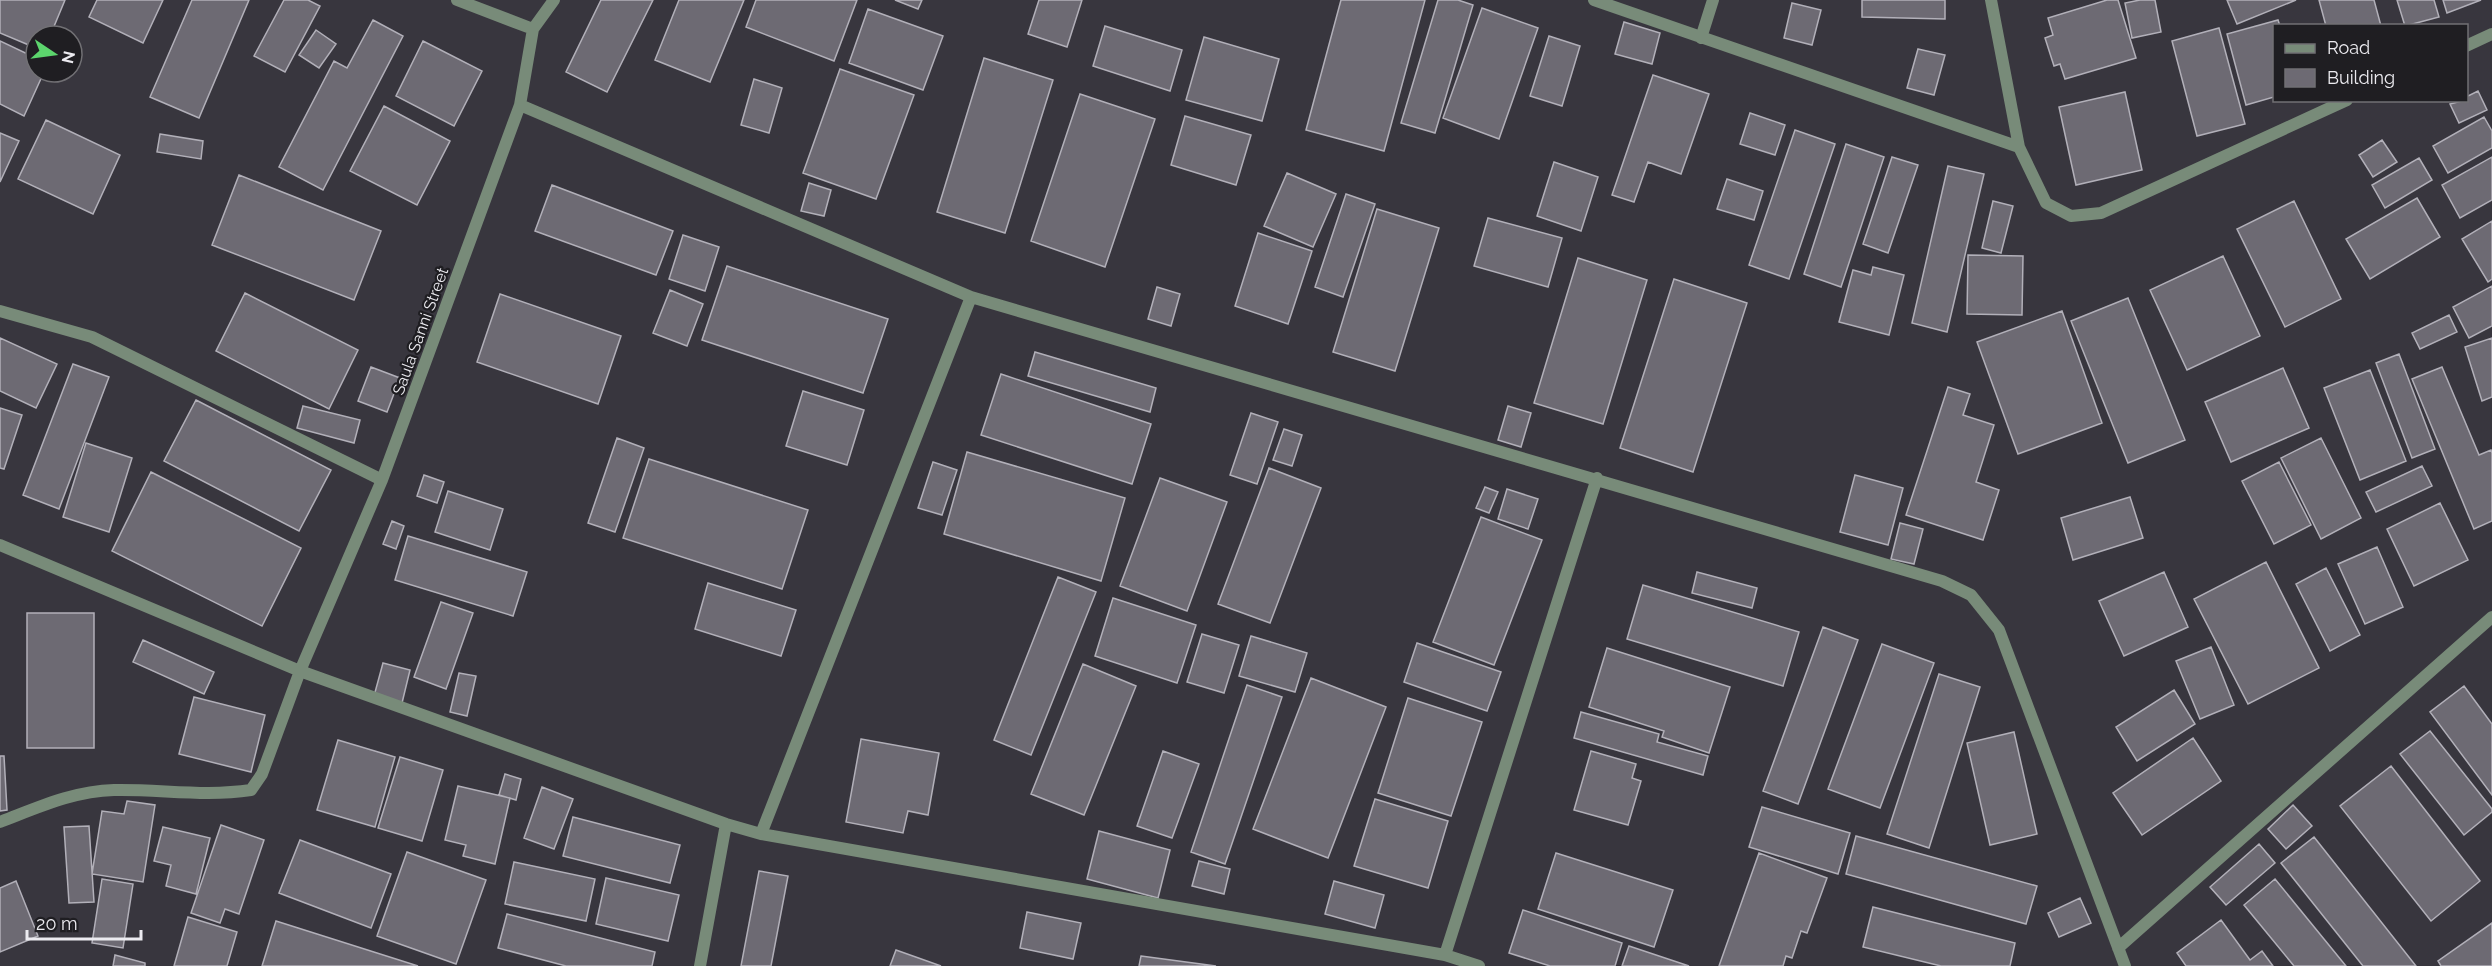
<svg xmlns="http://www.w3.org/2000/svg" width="2492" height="966" viewBox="0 0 2492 966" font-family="Raleway,sans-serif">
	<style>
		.building { fill: #6d6a73; stroke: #b2b0b9; stroke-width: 1.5 }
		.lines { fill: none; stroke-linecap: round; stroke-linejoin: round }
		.minor { stroke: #788b79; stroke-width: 12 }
		.labels { text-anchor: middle; stroke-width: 4.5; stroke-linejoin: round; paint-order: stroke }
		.street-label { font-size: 16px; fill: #ecebf0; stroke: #1f1e22 }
	</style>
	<rect width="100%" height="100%" fill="#38363e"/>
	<!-- building -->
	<path class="building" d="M0,0H65L50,36H36V48L0,33Z
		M97,0H163L143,43L89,17Z
		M192,0H249L199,118L150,97Z
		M284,0H308L320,6L285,72L254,56Z
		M601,0H653L607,92L566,72Z
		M679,0H744L710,82L655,60Z
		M756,0H857L834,61L746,27Z
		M895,0H922L918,9Z
		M1039,0H1082L1067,47L1028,34Z
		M1341,0H1425L1384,151L1306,130Z
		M1438,0H1458L1473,5L1435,133L1401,123Z
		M1862,0H1945V19L1862,17Z
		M2107,0H2118L2136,58L2065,79L2060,64L2054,66L2045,38L2053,35L2048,18Z
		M2140,0H2155L2161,32L2132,38L2125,3Z
		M2227,0H2296L2237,24Z
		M2319,0H2374L2381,26H2326Z
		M2397,0H2434L2439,17L2405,26Z
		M2443,0H2481L2447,13Z
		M1792,3L1821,10L1812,45L1784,38Z
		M1482,8L1538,28L1499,139L1443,118Z
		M868,9L943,36L923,90L849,63Z
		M373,20L403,36L323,190L279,167L334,61L347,68Z
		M2278,20L2280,26H2274V97L2246,105L2227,34Z
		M1624,22L1660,33L1652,64L1615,54Z
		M1105,26L1182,50L1170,91L1093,66Z
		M2219,28L2245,124L2197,136L2172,41Z
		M316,30L336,44L319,68L299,55Z
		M1549,36L1580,46L1562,106L1530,96Z
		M1204,37L1279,59L1262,121L1186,100Z
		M0,41L36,58V72H44L24,116L0,104Z
		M423,41L482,71L454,126L396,96Z
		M1918,49L1945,55L1934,95L1907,88Z
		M984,58L1053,80L1005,233L937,212Z
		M840,69L914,95L876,199L803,173Z
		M1653,75L1709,94L1681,174L1648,162L1634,202L1612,195Z
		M754,79L782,88L769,133L741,125Z
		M2478,91L2487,110L2459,123L2450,104L2466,100V97Z
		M2125,92L2142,170L2076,185L2059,107Z
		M1080,94L1155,119L1105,267L1031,241Z
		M384,106L450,141L417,205L350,171Z
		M1750,113L1785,125L1775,155L1740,144Z
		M1185,116L1251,135L1236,185L1171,165Z
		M2484,117L2492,131V148L2448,173L2433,146Z
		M46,120L120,155L93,214L18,179Z
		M1795,130L1835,144L1789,279L1749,265Z
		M0,133L19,141L0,182Z
		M160,134L203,141L201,159L157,152Z
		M2382,140L2397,162L2373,177L2359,155Z
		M1846,144L1884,157L1841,287L1804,274Z
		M1892,157L1918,165L1888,253L1863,244Z
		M2492,157V200L2460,218L2442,185Z
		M2419,158L2432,180L2385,208L2372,185Z
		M1554,162L1598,177L1581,231L1537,216Z
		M1948,166L1984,174L1947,332L1912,323Z
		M1287,173L1336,194L1313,247L1264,226Z
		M239,175L381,231L354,300L212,245Z
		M1727,179L1763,191L1754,220L1717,209Z
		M809,183L831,190L824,216L801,211Z
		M552,185L673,231L656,275L535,231Z
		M1346,194L1375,204L1343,297L1315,287Z
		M2417,198L2440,237L2370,279L2346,239Z
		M1993,201L2013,206L2001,253L1982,248Z
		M2294,201L2341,299L2285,327L2237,229Z
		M1377,209L1439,228L1395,371L1333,352Z
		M1488,218L1562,238L1548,287L1474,266Z
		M2492,221V279L2488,282L2462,239Z
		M1258,233L1312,251L1288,324L1235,306Z
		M683,235L719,247L705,291L669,279Z
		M1968,255L2023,256L2022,315L1967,314Z
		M2223,256L2260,336L2187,370L2150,290Z
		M1578,258L1647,280L1603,424L1534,403Z
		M727,266L888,319L863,393L702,340Z
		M1873,267L1904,275L1889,335L1839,322L1853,270L1871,275Z
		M1674,279L1747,303L1693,472L1620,448Z
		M2492,286V326L2469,338L2453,307Z
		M1157,287L1180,294L1171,326L1148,319Z
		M670,290L703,304L687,346L653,333Z
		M245,293L358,350L329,409L216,351Z
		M500,294L621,336L598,404L477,362Z
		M2128,298L2185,440L2128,463L2071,321Z
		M2062,311L2102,423L2018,454L1977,342Z
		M2449,315L2457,332L2420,349L2412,333Z
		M0,338L57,364L36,408L0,391Z
		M2492,338V397L2482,401L2465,347Z
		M1035,352L1156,388L1150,412L1028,376Z
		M2399,354L2435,449L2412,458L2376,363Z
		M73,364L109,377L59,509L23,495Z
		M371,367L400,378L387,412L358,401Z
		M2442,367L2479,455L2491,450L2492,453V521L2474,529L2412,379Z
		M2283,368L2309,428L2231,462L2205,402Z
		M2370,370L2406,461L2360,480L2324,388Z
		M1001,374L1151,424L1132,484L981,435Z
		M1948,387L1970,394L1963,415L1994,425L1976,482L1999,490L1983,540L1906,515Z
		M803,391L864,410L847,465L786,446Z
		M196,400L331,470L299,531L164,461Z
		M303,406L360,420L354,443L297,428Z
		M1508,406L1531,413L1521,447L1498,440Z
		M0,408L22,415L4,469L0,468Z
		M1251,413L1278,422L1257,484L1230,475Z
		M1284,429L1302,435L1292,466L1273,460Z
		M617,438L644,448L615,532L588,523Z
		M2321,438L2361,518L2321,539L2281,458Z
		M86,443L132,458L109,532L63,517Z
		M967,452L1125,498L1101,581L944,534Z
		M649,459L808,510L782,589L623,538Z
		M933,462L957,470L942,515L918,508Z
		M2279,462L2311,525L2274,544L2242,481Z
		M2422,466L2432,486L2376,512L2366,492Z
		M1269,468L1321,488L1270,623L1218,604Z
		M151,472L301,548L262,626L112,551Z
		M424,475L444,482L437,503L417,496Z
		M1855,475L1903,488L1888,545L1840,532Z
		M1160,478L1227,502L1187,611L1120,586Z
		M1485,487L1498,492L1489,513L1476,508Z
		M1507,489L1538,499L1528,529L1498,519Z
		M448,491L503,509L490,550L435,532Z
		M2130,497L2143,538L2073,560L2061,518Z
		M2440,503L2468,560L2414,586L2387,529Z
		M1481,517L1542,540L1494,665L1433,642Z
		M392,521L404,526L396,549L383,544Z
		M1900,523L1923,529L1914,564L1891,559Z
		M408,536L527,572L513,616L395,580Z
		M2377,547L2403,607L2365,624L2338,564Z
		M2266,562L2319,668L2248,704L2194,599Z
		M2326,568L2360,635L2330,651L2296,584Z
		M1697,572L1757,588L1752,608L1692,593Z
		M2164,572L2188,627L2124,656L2099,601Z
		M1058,577L1096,592L1031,755L994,740Z
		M708,583L796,610L781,656L695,629Z
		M1643,585L1799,632L1783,686L1627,639Z
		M1113,598L1196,625L1177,683L1095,656Z
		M441,602L473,613L446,689L414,677Z
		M27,613H94V748H27Z
		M1823,627L1858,640L1798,804L1763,791Z
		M1202,634L1239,645L1224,693L1187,682Z
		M1251,636L1307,653L1295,692L1239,676Z
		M143,640L214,672L204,694L133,662Z
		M1417,643L1501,672L1487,711L1404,682Z
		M1882,644L1934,663L1880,808L1828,789Z
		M2211,647L2234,705L2200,719L2176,661Z
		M1607,648L1730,687L1709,753L1662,737L1664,731L1589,707Z
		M383,663L410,670L402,703L374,696Z
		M1083,664L1136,686L1084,815L1031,794Z
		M459,673L476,676L467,716L450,712Z
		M1939,674L1980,687L1929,848L1887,834Z
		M1311,678L1386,707L1328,858L1253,829Z
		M1247,685L1282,697L1225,864L1191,852Z
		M2464,686L2492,724V795L2430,712Z
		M2174,690L2195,724L2137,761L2116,727Z
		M194,697L265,715L251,772L179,754Z
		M1408,698L1482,722L1451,816L1378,793Z
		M1581,712L1659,734L1657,742L1708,756L1703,775L1574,738Z
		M2430,731L2492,809V812L2464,835L2400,754Z
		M2014,732L2037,834L1990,845L1967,743Z
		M2193,738L2221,781L2142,835L2113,793Z
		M861,739L939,753L928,815L908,811L903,833L846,822Z
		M338,740L395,757L375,827L317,810Z
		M1163,751L1199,764L1172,838L1137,826Z
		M1591,751L1636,764L1632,778L1641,781L1628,825L1574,810Z
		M0,756H4L7,810L0,811Z
		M400,757L443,770L422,841L378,828Z
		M2391,766L2480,881L2431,921L2340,806Z
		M505,774L521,779L516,800L499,795Z
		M458,786L510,798L495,864L463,856L466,845L445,840Z
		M542,787L573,799L554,849L524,838Z
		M1375,799L1448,821L1428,888L1354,866Z
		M127,801L155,805L143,882L92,874L102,811L124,814Z
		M2293,805L2312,826L2286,849L2268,829Z
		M1762,807L1850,833L1838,874L1749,847Z
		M573,817L680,845L670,883L563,856Z
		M221,825L264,840L239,914L225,909L220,923L191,913Z
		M89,826L94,902L69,903L64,827Z
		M163,827L210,838L196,894L166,886L171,865L154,861Z
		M1099,831L1170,850L1158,898L1087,879Z
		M1856,836L2037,886L2026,924L1846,874Z
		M2314,837L2416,966H2363L2281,863Z
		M300,840L391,874L371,928L279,893Z
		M2259,844L2275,863L2226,905L2210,887Z
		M407,852L486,880L456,964L377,936Z
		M1556,853L1673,890L1654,947L1538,909Z
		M1759,853L1827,878L1807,933L1801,931L1792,958L1786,956L1783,966H1719Z
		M1199,861L1230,869L1224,894L1192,886Z
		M514,862L595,879L586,921L505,904Z
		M759,871L788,876L771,966H741Z
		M606,878L679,895L668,941L596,924Z
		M102,879L133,884L123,948L92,943Z
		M2275,879L2346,966H2294L2244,905Z
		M16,881L38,936L0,952V888Z
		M1334,881L1384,895L1375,928L1325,914Z
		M2080,898L2091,923L2059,937L2048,913Z
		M1873,907L2015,943L2010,966H1941L1863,947Z
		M1523,910L1622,943L1615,966H1550L1509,953Z
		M1027,912L1081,923L1073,959L1020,948Z
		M507,914L655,952L652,966H566L498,948Z
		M188,917L237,932L227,966H174Z
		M2221,920L2250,960L2262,951L2273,966H2186L2177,953Z
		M276,921L418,966H262Z
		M2492,923V966H2441L2438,961Z
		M1629,946L1689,966H1622Z
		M896,950L941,966H890Z
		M115,955L145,963V966H113Z
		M1141,956L1216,966H1139Z"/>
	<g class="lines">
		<!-- minor -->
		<path class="minor" d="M457,0L533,29
			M1594,0L2019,147
			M1991,0L2019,147L2046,203L2071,216L2101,213L2347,100
			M1701,38L1713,0
			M2466,46L2492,34
			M520,105L971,297L1942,581L1971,595L1999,630L2125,966
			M0,311L92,337L382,480
			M0,545L300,671L726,824L761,834L1445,955L1479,966
			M0,822C37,808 73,791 114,790C160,789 205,797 251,790L262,774L300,671L382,480L520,105L533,29L554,0
			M761,834L971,297
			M2118,948L2492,617
			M1445,955L1597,478
			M700,966L726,824"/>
	</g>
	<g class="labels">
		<!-- street labels -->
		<g class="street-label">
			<text transform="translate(420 331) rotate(-70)" y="6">Saula Sanni Street</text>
		</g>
	</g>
	<!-- legend -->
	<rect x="2273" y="24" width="195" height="78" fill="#1f1e22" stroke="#717074" stroke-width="1.5"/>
	<rect x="2285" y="44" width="30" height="9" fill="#788b79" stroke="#717074" stroke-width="1.5"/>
	<text x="2327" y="54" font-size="18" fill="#ecebf0">Road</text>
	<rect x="2285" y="69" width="30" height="18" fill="#6d6a73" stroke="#717074" stroke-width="1.5"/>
	<text x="2327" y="84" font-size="18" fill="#ecebf0">Building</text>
	<!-- north arrow -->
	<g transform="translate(54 54) rotate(103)"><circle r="28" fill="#1f1e22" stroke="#717074" stroke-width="1.5"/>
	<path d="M0-4.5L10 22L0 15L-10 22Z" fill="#5cd56d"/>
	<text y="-9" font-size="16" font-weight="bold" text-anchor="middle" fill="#ecebf0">N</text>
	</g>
	<!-- scale -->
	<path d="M27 930v9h114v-9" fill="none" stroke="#ecebf0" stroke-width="3"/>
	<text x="36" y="930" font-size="18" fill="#ecebf0" stroke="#1f1e22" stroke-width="4.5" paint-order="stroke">20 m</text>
</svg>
